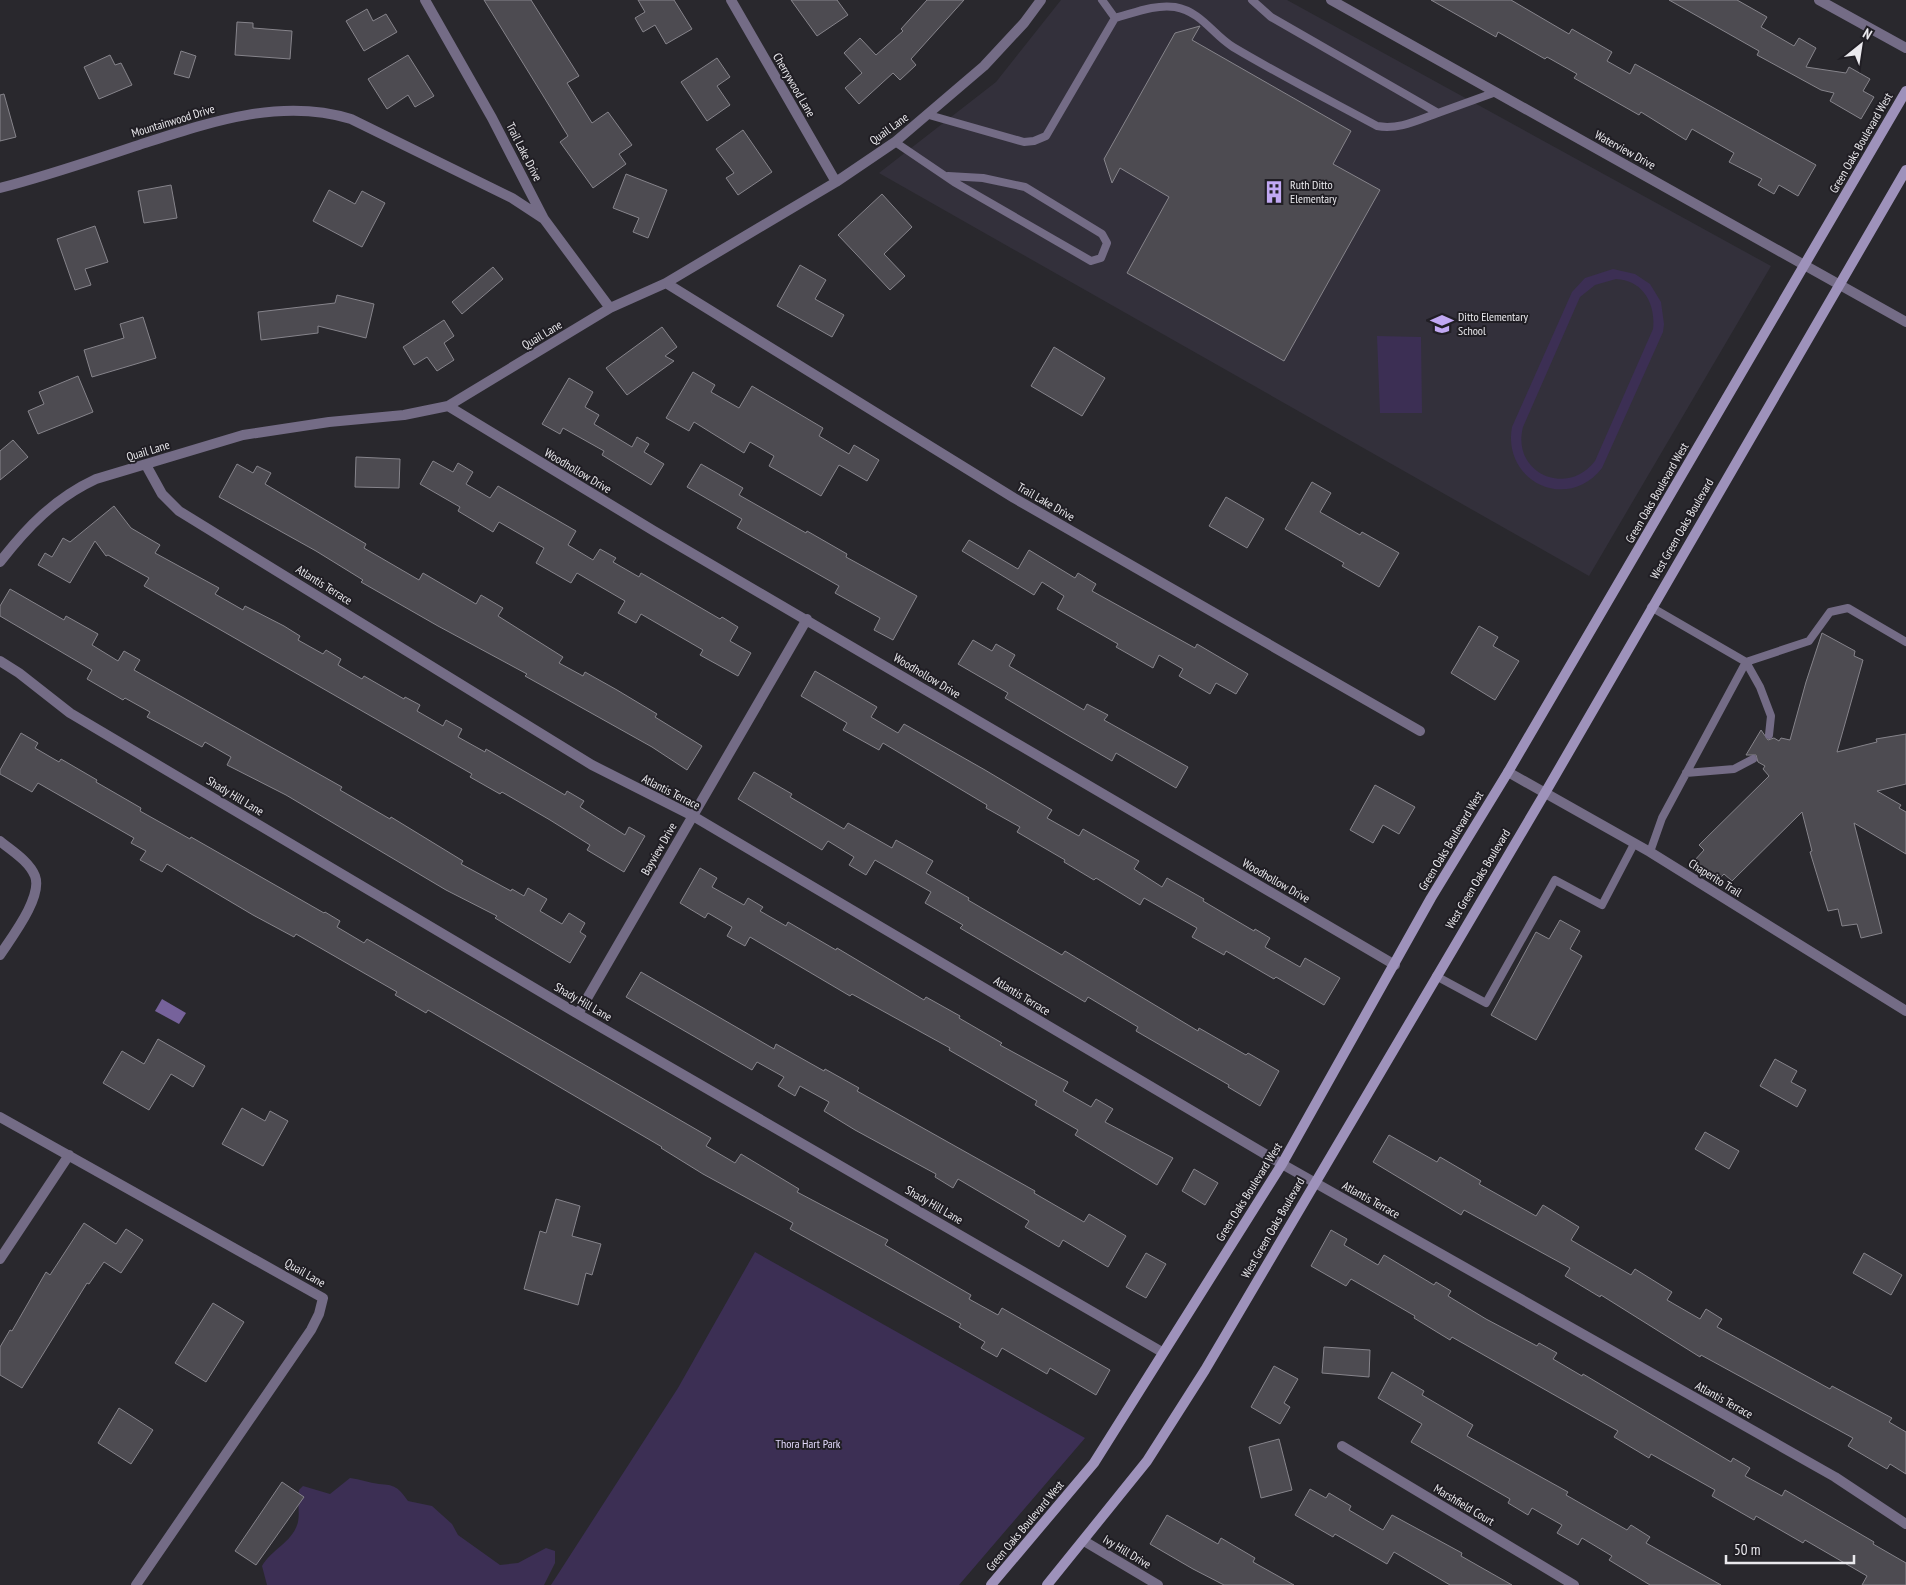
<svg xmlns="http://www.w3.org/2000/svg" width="1906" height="1585" viewBox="0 0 1906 1585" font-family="'PT Sans Narrow',sans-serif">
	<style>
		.built { fill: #33303b }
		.green { fill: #3c2f54; fill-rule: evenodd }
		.water { fill: #76629b }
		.building { fill: #4d4b51; stroke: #86848b }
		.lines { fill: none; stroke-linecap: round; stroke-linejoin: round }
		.service { stroke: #746c86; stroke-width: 8 }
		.minor { stroke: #746c86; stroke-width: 10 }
		.tertiary { stroke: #746c86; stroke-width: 10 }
		.secondary { stroke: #9e92bb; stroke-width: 10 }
		.labels { text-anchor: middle; stroke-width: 4; stroke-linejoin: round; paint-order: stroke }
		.street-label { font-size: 12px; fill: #eae9ed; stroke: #201e24 }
		.poi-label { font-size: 12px; fill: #eae9ed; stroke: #201e24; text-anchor: start }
		.park-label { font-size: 12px; fill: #e1d7f9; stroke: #201e24 }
	</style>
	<rect width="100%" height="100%" fill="#29282d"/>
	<!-- built -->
	<path class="built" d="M1061,0H1287L1771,266L1589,576L879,173L996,82Z"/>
	<!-- green -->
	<path class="green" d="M1613,269L1635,274L1650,284L1661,302L1664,324L1663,332L1602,468C1567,513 1502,481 1512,427L1572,292L1585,278ZM1616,279C1643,280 1656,304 1653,329L1595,461C1567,498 1511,473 1523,427L1580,297L1595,285Z
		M1377,336L1421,337L1422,413H1380Z
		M755,1252L1085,1438L959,1585H551L678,1388Z
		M350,1478C360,1479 369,1483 379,1484C395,1485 398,1487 408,1501L432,1506L452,1524L458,1535L500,1565L518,1563L546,1548L555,1551V1563L544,1585H267L262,1566C272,1549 293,1542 298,1522C300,1512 297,1501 299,1490L303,1486L330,1494Z"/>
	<!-- water -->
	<path class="water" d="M162,999L186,1013L179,1024L155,1011Z"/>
	<!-- building -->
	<path class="building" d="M484,0H531L579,76L567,83L592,123L608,112L632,145L619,154L626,164L593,188L560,142L568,136Z
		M638,0H674L692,29L666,44L655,25L643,32L635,18L645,12Z
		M791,0H837L848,15L817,36Z
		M927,0H964L911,59L916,65L900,80L893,73L859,104L845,88L862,73L844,53L860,38L876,55L903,31L901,29Z
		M1431,0H1511L1569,34L1572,29L1612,52L1607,61L1630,74L1635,64L1816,165L1798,196L1779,185L1774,194L1758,185L1762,179L1729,162L1734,153L1692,129L1686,140L1641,112L1639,115L1574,78L1577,74L1547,57L1545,59L1498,32L1496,37Z
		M1669,0H1737L1767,17L1761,27L1794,46L1799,38L1816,48L1806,67L1846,73L1849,67L1870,79L1863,91L1874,97L1861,119L1830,101L1834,93L1821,90L1757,55L1759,51Z
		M367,9L373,21L386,14L397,32L364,51L346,21Z
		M237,22L253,23V28L292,31L290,59L235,55Z
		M1200,26L1192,40L1351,131L1333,164L1380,190L1284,361L1127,273L1169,197L1120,168L1112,183L1104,159L1175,33Z
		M181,51L196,56L189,78L174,74Z
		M110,55L115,65L121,63L132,85L99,99L84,67Z
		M408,55L434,96L415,107L408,95L387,109L368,79Z
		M717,58L730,77L717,86L730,105L707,121L681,82Z
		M4,94L16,137L0,141V95Z
		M743,130L772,172L738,195L726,178L734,173L716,149Z
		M626,174L667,190L648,238L633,232L639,218L613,208Z
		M171,185L177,218L144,223L138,191Z
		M329,190L355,204L362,191L385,203L362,247L313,221Z
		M882,194L912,227L884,254L905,276L890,290L838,235Z
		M95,226L108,262L85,269L91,285L75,290L57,239Z
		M800,265L826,280L815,299L844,315L832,337L777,306Z
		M493,267L503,279L462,314L452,302Z
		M337,295L374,304L366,338L318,326V333L261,340L258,312L335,303Z
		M143,317L156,358L92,377L84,350L124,338L120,324Z
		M444,320L454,336L444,343L454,360L437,371L427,357L414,365L403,347Z
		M662,327L677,347L665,356L674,361L627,395L606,368Z
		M1054,347L1105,378L1082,416L1031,386Z
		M693,372L715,385L711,392L739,408L752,386L823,428L819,436L849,454L854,445L879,460L867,481L839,465L821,496L769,466L774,456L750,442L744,453L694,422L689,431L666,418Z
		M78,376L93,412L38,434L28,411L44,404L39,392Z
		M569,378L593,392L585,407L599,415L594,424L632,447L637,437L649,444L644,452L664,464L651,485L602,455L604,451L563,428L560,434L542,424Z
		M13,440L28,457L0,480V451Z
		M356,457L400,459L399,488L355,487Z
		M433,461L453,472L458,463L473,472L466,484L490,498L498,486L576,531L568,545L593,560L600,549L616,558L613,562L639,577L641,573L720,619L722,617L738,627L730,641L751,653L738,676L700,655L703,650L641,614L636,623L618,613L625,601L577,573L571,583L536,563L544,548L499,522L493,532L458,511L460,507L420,484Z
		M237,464L253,473L257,466L271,473L265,484L366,544L364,548L419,580L423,573L476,604L481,595L503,608L498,616L563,657L559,663L583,676L585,672L617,690L657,714L655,717L702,746L687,770L652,747L525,676L527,674L438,626L361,582L363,580L316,551L219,497Z
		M701,464L743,488L739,495L806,533L807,531L847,554L846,557L917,596L893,640L874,630L880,618L835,593L839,586L737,528L742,519L687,487Z
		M1312,482L1331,493L1320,512L1360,535L1362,532L1399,553L1379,587L1342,566L1344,563L1285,529Z
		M1226,497L1264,519L1247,548L1209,526Z
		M114,506L131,528L160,545L155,553L219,588L215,594L243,610L245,606L284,626L300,636L298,640L323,654L326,650L341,659L338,665L362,679L364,676L404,699L405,697L420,705L417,711L443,726L446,720L462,729L458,737L485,752L486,749L565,795L567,791L584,801L580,807L625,835L629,827L645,836L624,872L587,850L590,845L550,820L502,792L500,794L470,777L472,774L144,586L149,578L108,555L106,556L95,541L70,583L38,565L45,553L52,557L63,538L70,542Z
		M969,540L1018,569L1029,550L1075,578L1078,573L1096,584L1092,591L1195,648L1197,644L1248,674L1236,694L1216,683L1210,694L1179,676L1183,669L1159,655L1153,668L1116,647L1118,644L1057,609L1064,596L1042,582L1034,595L962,551Z
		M10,589L64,620L66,616L98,634L92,645L118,661L124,651L140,660L134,670L342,787L340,790L390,819L391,817L463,861L461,864L511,891L512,889L524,896L528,888L547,899L540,911L562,924L569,913L585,923L580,932L586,936L570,963L495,918L497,916L446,890L286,795L227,765L231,757L205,742L202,747L162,725L147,717L150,712L125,698L123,700L87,679L92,670L0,616V606Z
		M1479,626L1498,637L1493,646L1519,661L1495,700L1451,673Z
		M1822,633L1855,651L1854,656L1863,660L1837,752L1877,742L1876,739L1906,734V784L1877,791L1901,805L1899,808L1906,812V854L1854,823L1882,933L1861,938L1857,924L1842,926L1838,909L1828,911L1810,852L1812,851L1802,812L1732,881L1724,874L1720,878L1694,861L1704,850L1699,845L1769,776L1763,769L1765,766L1758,762L1756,755H1746L1761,730L1768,740L1774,738L1779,741L1781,738L1790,740L1806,682Z
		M973,640L992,651L996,644L1015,655L1009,666L1084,710L1087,704L1108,715L1104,720L1188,767L1176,788L1116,753L1112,761L1069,736L1005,698L1008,693L958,664Z
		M815,671L877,707L871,717L898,733L904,724L985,770L1052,810L1047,818L1079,836L1083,829L1139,861L1134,869L1162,887L1167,878L1204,899L1203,901L1254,931L1255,929L1270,938L1265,947L1300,967L1305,958L1340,978L1324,1005L1276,977L1274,979L1226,951L1224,955L1192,937L1197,928L1144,898L1140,905L1096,878L1094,880L1064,862L1065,860L1017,832L1020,827L986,808L987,805L883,743L879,750L843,730L847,723L801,696Z
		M21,733L38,743L35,748L59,762L61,759L97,780L96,782L141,808L140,811L190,839L191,837L324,913L325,912L340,921L337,927L364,943L367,939L711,1138L706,1146L735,1163L741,1154L799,1189L797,1192L888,1240L885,1245L971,1295L969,1299L998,1315L1002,1308L1110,1370L1096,1395L1050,1368L1047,1374L1002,1348L997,1357L981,1348L985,1342L959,1327L961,1324L790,1229L793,1223L703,1174L661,1148L662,1147L428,1010L426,1013L395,995L397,992L296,934L294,937L253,915L167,864L162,872L140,860L146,851L131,843L134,838L38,783L32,792L0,774V770Z
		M754,772L792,794L790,797L844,829L848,823L892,848L896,840L933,861L926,873L969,898L968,900L1062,955L1065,951L1198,1031L1199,1028L1246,1055L1248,1053L1279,1071L1260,1106L1228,1087L1229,1085L1136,1031L1138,1027L1088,997L1085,1002L960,928L963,925L925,903L931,892L875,860L866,875L849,865L854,857L828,841L822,850L738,799Z
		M1375,785L1415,807L1399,834L1383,825L1373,843L1350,830Z
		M700,868L717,878L712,887L744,905L748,898L763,907L760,911L786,926L788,922L836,950L837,948L924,1000L926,997L960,1016L959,1018L1002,1043L1000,1045L1068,1082L1063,1091L1091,1107L1096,1099L1113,1109L1105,1122L1173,1158L1157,1185L1075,1135L1078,1130L1035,1105L1037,1101L949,1050L950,1048L852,994L850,996L750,937L745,946L727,936L732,927L708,913L705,918L680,903Z
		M1560,920L1580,931L1570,949L1582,956L1536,1040L1491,1015L1536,932L1549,939Z
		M641,972L774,1049L776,1044L824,1071L825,1069L859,1088L857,1091L1035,1191L1034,1193L1084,1222L1089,1214L1126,1236L1108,1267L1063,1240L1059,1247L1025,1227L1029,1221L958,1179L953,1188L935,1177L936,1174L855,1130L824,1111L829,1102L800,1086L795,1096L778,1086L784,1077L757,1062L752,1070L626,997Z
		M158,1039L205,1066L193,1087L171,1074L149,1110L103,1083L122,1051L144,1064Z
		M1775,1059L1797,1071L1791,1082L1806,1090L1797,1107L1760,1086Z
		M242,1108L265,1121L270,1111L288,1121L263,1166L222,1144Z
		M1705,1132L1739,1151L1729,1169L1695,1149Z
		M1389,1135L1437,1162L1440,1157L1481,1181L1479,1184L1536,1216L1543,1205L1579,1227L1571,1240L1631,1275L1635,1269L1672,1292L1667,1300L1700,1319L1706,1309L1722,1319L1717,1327L1830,1389L1832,1386L1892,1418L1889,1422L1906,1432V1474L1890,1464L1887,1469L1848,1446L1853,1438L1701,1355L1700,1357L1601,1295L1600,1297L1565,1276L1570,1268L1464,1210L1461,1215L1373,1162Z
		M1194,1169L1218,1183L1205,1205L1182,1191Z
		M556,1199L580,1206L572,1236L601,1244L592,1275L586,1273L578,1305L524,1289L540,1231L546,1233Z
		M84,1223L116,1244L126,1229L143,1240L121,1273L104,1262L89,1284L87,1283L22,1388L0,1375V1347L10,1330L12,1331L46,1272L50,1275Z
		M1331,1230L1347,1239L1344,1245L1378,1265L1384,1255L1434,1285L1436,1282L1451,1291L1448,1296L1486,1319L1537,1346L1539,1343L1557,1353L1553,1359L1582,1376L1583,1374L1731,1462L1733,1458L1750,1468L1745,1476L1782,1496L1785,1490L1874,1542L1873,1544L1906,1563V1585H1862L1867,1576L1805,1540L1803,1543L1756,1516L1754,1520L1712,1496L1715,1490L1651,1454L1649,1458L1614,1437L1618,1431L1452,1337L1450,1340L1414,1318L1415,1316L1351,1279L1346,1286L1311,1266Z
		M1146,1253L1166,1264L1146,1298L1126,1287Z
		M1864,1253L1902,1275L1891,1295L1853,1273Z
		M213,1303L244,1322L206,1382L175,1363Z
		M1324,1347L1370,1350L1369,1377L1322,1373Z
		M1274,1366L1298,1379L1284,1403L1290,1407L1280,1424L1251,1407Z
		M1392,1372L1424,1391L1422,1395L1473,1425L1467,1436L1568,1492L1566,1495L1627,1530L1631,1525L1650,1537L1646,1543L1721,1585H1650L1609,1560L1612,1556L1582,1538L1578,1545L1557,1533L1562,1525L1532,1508L1528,1515L1508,1503L1510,1499L1411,1442L1422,1424L1378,1398Z
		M119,1408L153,1430L131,1464L98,1443Z
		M1279,1439L1292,1490L1261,1498L1249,1447Z
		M282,1482L304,1497L256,1565L235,1551Z
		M1310,1489L1326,1498L1329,1493L1351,1506L1349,1510L1383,1530L1392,1515L1462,1553L1461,1556L1512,1585H1450L1394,1552L1387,1564L1335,1534L1333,1537L1295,1515Z
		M1167,1515L1218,1544L1221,1538L1255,1558L1253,1562L1294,1585H1224L1193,1569L1150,1544Z"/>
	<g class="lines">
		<!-- service -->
		<path class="service" d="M1252,0L1271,17L1438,113L1496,92
			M1115,18C1134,13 1155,4 1175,7C1202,12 1212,34 1233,47C1280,75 1329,100 1377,126C1399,130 1418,120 1438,113
			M929,115L1024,142L1034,141L1046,136L1115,18L1102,0
			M895,142L954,182L1091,261L1101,258L1107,243L1102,234L1025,187L983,178L948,176
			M1769,735L1771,716L1760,687L1746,662L1809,641L1830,612L1848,608L1906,642
			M1686,773L1734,769L1753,759
			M1650,852L1662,818L1746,662L1651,607
			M1436,976L1486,1003L1555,880L1602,905L1634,844"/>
		<!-- minor -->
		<path class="minor" d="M425,0L492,118L544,219L610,308
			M731,0L836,182
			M1819,0L1906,48
			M0,188C47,176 93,160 139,145C207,123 280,97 351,119L512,198L544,219
			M666,283L1014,498L1420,731
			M448,406L654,531L1395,965
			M146,465L162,494L179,511L592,765L693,816L1282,1164L1835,1477L1906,1524
			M0,562C27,527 55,498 96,479L243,435L329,422L404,415L448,406L610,308L666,283L836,182L895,142L984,66L1024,23L1041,0
			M0,661L19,673L70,713L578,1014L1162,1352
			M1508,772L1650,852L1906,1011
			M0,841C12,851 29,861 35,876C43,897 11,938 0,955
			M578,1014L807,619
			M0,1117L323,1298L319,1314L311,1330L136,1585
			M0,1259L69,1155
			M1342,1446L1574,1585
			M1084,1541L1158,1585"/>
		<!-- tertiary -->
		<path class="tertiary" d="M1331,0L1906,322"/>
		<!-- secondary -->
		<path class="secondary" d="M991,1585L1094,1463L1282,1164L1431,898L1508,772L1906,91
			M1047,1585L1147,1461L1205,1370L1545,793L1906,170"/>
	</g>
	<!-- icons -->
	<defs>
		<symbol id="building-bare" viewBox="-9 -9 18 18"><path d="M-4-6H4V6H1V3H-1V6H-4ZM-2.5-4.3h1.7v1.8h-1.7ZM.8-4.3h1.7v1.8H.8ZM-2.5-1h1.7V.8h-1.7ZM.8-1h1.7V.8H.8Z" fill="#c1a8f3" stroke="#201e24" stroke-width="2.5" paint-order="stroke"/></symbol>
		<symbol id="school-bare" viewBox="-9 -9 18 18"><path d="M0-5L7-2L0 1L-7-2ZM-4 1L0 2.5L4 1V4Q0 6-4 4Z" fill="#c1a8f3" stroke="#201e24" stroke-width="2.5" paint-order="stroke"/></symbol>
	</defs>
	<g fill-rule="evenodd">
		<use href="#building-bare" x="1258" y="176" width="32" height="32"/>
		<use href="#school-bare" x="1426" y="308" width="32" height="32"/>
	</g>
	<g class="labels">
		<!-- street labels -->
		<g class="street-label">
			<text transform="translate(794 85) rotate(60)" y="4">Cherrywood Lane</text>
			<text transform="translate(173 121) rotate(-17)" y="4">Mountainwood Drive</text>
			<text transform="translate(889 129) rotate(-36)" y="4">Quail Lane</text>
			<text transform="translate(1861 143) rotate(-60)" y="4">Green Oaks Boulevard West</text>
			<text transform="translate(1625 150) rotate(29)" y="4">Waterview Drive</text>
			<text transform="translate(524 152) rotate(63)" y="4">Trail Lake Drive</text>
			<text transform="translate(542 335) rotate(-31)" y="4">Quail Lane</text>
			<text transform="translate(148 451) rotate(-17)" y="4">Quail Lane</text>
			<text transform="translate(578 471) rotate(31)" y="4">Woodhollow Drive</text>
			<text transform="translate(1657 493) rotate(-60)" y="4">Green Oaks Boulevard West</text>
			<text transform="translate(1046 502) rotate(30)" y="4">Trail Lake Drive</text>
			<text transform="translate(1682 529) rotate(-60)" y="4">West Green Oaks Boulevard</text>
			<text transform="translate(324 585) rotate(32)" y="4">Atlantis Terrace</text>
			<text transform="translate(927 676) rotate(31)" y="4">Woodhollow Drive</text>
			<text transform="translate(671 792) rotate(27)" y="4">Atlantis Terrace</text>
			<text transform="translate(235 796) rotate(31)" y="4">Shady Hill Lane</text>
			<text transform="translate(1451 841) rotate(-59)" y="4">Green Oaks Boulevard West</text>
			<text transform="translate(659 849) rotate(-60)" y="4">Bayview Drive</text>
			<text transform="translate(1715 878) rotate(32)" y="4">Chaperito Trail</text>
			<text transform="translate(1478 879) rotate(-59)" y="4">West Green Oaks Boulevard</text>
			<text transform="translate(1276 881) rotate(30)" y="4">Woodhollow Drive</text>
			<text transform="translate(1022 996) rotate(31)" y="4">Atlantis Terrace</text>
			<text transform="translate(583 1002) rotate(30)" y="4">Shady Hill Lane</text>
			<text transform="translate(1249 1192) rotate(-58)" y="4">Green Oaks Boulevard West</text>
			<text transform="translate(1371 1200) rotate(29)" y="4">Atlantis Terrace</text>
			<text transform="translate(934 1205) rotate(30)" y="4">Shady Hill Lane</text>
			<text transform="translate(1273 1228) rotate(-60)" y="4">West Green Oaks Boulevard</text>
			<text transform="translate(305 1273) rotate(30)" y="4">Quail Lane</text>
			<text transform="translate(1724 1400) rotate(29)" y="4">Atlantis Terrace</text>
			<text transform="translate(1464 1505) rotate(31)" y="4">Marshfield Court</text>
			<text transform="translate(1025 1526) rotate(-50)" y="4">Green Oaks Boulevard West</text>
			<text transform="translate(1127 1552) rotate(31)" y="4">Ivy Hill Drive</text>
		</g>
		<!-- poi labels -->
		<g class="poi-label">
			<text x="1290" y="189">Ruth Ditto<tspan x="1290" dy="14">Elementary</tspan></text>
			<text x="1458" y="321">Ditto Elementary<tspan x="1458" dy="14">School</tspan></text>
		</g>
		<!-- park labels -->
		<g class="park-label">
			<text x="808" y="1448">Thora Hart Park</text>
		</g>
	</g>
	<!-- north arrow -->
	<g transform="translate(1861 45) rotate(30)" stroke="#201e24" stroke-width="4" paint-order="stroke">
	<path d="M0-4L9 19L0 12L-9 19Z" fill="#eae9ed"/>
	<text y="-8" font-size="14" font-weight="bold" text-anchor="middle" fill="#eae9ed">N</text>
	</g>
	<!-- scale -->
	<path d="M1726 1555v8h128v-8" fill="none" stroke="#eae9ed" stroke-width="2.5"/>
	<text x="1734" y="1555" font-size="15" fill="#eae9ed" stroke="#201e24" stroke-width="4" paint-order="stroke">50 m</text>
</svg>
